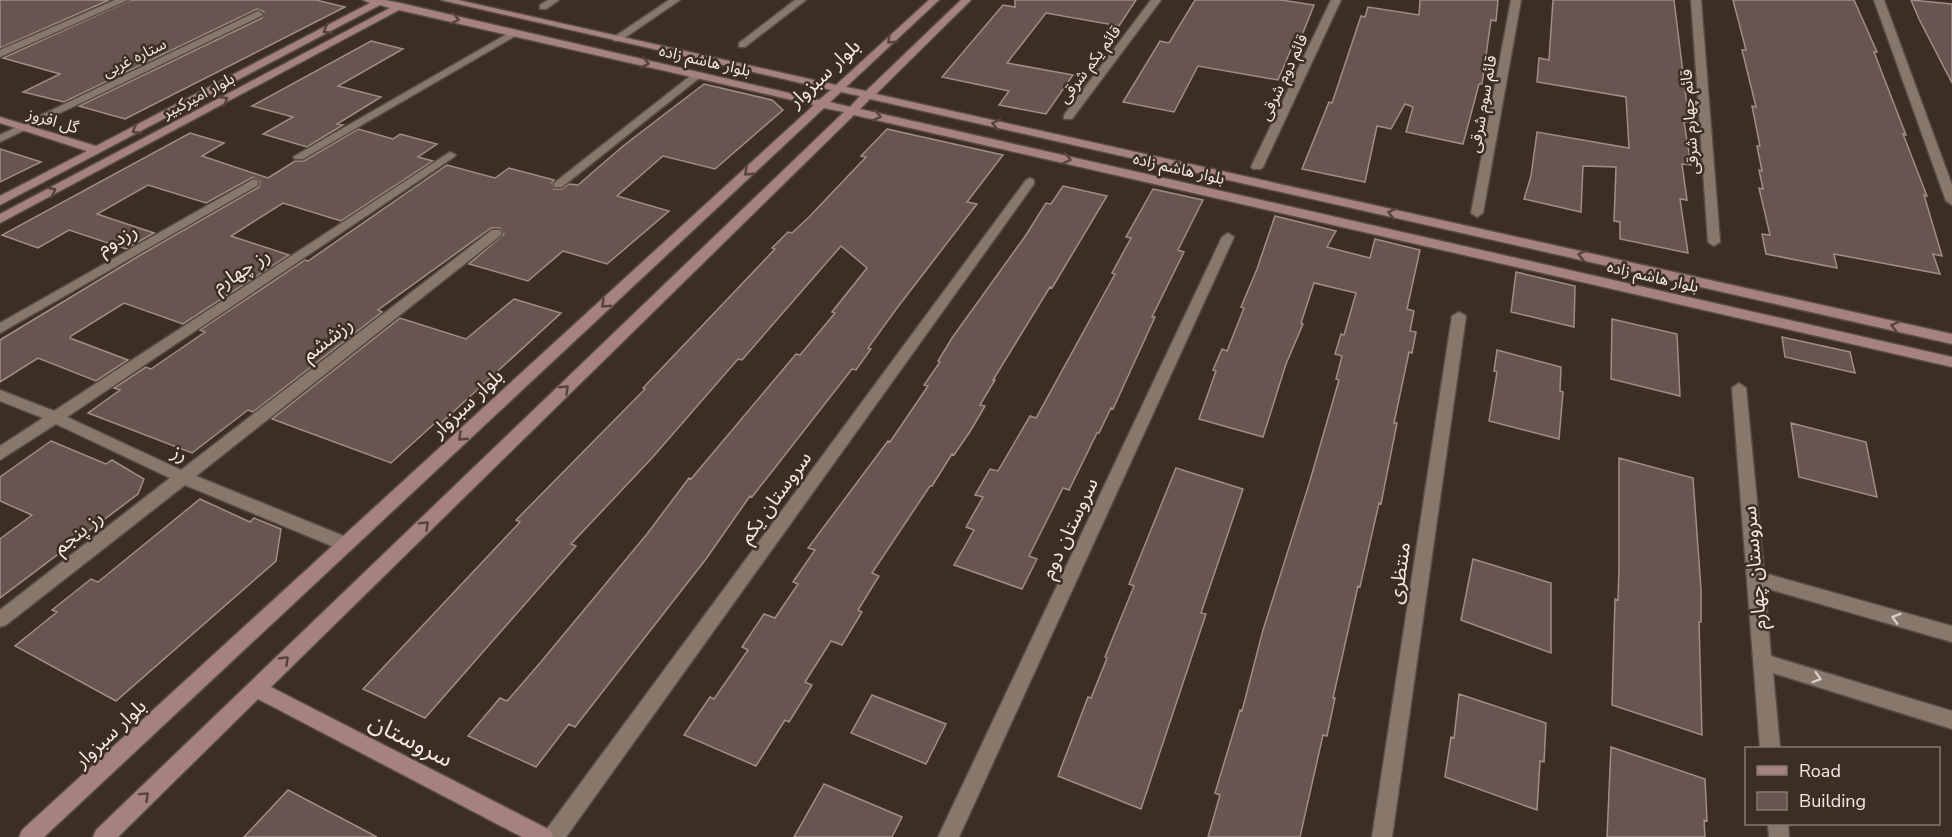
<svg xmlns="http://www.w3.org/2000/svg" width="1952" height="837" viewBox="0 0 1952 837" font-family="'Nunito Sans','Noto Sans Arabic',sans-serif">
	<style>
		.building { fill: #685550; stroke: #a18d87; stroke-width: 1.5 }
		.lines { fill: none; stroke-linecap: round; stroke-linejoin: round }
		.street-casing { stroke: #584d44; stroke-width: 3 }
		.secondary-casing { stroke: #584d44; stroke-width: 3 }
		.street { fill: #88786c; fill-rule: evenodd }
		.secondary { fill: #a5827d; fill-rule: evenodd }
		.oneway { stroke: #56433a }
		.oneway2 { stroke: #d7cdc4 }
		.labels { text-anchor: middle; stroke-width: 5; stroke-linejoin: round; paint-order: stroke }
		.far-street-label { font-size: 16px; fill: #f1e9e2; stroke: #3c2e24 }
		.street-label { font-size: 20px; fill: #f1e9e2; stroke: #3c2e24 }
		.near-street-label { font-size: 24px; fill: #f1e9e2; stroke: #3c2e24 }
	</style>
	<rect width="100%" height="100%" fill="#3c2e24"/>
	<!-- building -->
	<path class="building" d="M0,0H109L0,48Z
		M130,0H316L345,7L125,119L79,106L262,18L264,12L257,9L64,102L23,92L60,74L3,58Z
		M1015,0H1136L1119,26L1046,13L1007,63L1073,75L1046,114L999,105L1009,91L942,77L1003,5L1015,7Z
		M1195,0H1281L1314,5L1297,48L1292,47L1278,80L1198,66L1174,112L1123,102L1160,41L1169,43Z
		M1420,0H1498L1496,21L1491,20L1482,84H1479L1463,144L1406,132L1413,107L1405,104L1391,129L1377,126L1365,182L1302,169L1329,102L1332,103L1361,16L1365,17L1368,7L1419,15Z
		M1553,0H1674L1689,122H1684L1691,165L1682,164L1687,200L1680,199L1688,253L1620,239V222L1614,221L1616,167L1583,166L1581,212L1524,199L1531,176L1537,132L1629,148L1626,97L1537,82L1539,58L1549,60Z
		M1733,0H1854L1877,52H1874L1906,135L1903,134L1927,196L1924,195L1942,256L1933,254L1940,274L1834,254L1837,268L1766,254L1762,234L1770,235L1759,188L1763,189L1759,170L1762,171L1757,146H1760L1752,106L1756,107L1742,50H1746Z
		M1911,0L1952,4V83L1919,19Z
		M371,41L403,49L338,86L381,97L337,124L343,125L307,147L263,134L293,117L252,106Z
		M704,84L772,100L783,110L715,169L663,156L617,196L669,211L607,264L563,251L528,281L469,264L504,234L500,228H491L378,310L382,312L253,412L248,410L192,453L88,413L120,390L114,388L146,367L151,369L205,332L200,330L305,260L308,261L447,165L495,178L509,168L554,180L552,183L554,189H562L569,184L578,185L623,146Z
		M358,129L393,139L400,134L437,144L418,157L433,161L341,221L283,203L231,236L289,255L183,324L124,303L71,336L70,338L128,360L96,381L38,358L0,382V340L142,254L259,187L260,181L253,177L206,203L148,185L97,214L154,233L126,249L69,230L38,248L2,235L190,133L224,143L202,156L268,178L295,161H304Z
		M887,129L1003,155L967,202L977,204L897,308L868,348L871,349L856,370L852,369L752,497L750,496L706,559L575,727L569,724L536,767L468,736L500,698L507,701L540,663L647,534L689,478L691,479L796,354L800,355L835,313L832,312L867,268L841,246L742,360L738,359L652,458L571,544L576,546L425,718L363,689L520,522L516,520L645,389L643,388L775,249L772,248L788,232L792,233L809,217L866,157L861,156Z
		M0,149L41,162L0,182Z
		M1063,186L1107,196L1052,288L1050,287L993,380H995L980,405L985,406L971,430L954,455L952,454L932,486H930L872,573L879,576L858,610L862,612L842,645L831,641L805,682L812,685L789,722L785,720L756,766L684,735L710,697L714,699L748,650L742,647L764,614L775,618L798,584L793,582L815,550L808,548L888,441L890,442L928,386L924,385L940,362L938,361L952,338L1026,235L1046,203L1051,204Z
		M1153,189L1203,200L1178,250L1184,252L1152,317H1155L1113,409L1111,408L1099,433H1097L1069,490L1063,488L1029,556L1037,559L1022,589L954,565L974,530L966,527L983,497L975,495L990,469L998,471L1030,416L1036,418L1115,274L1112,273L1131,238L1126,237Z
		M1275,216L1336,231L1327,247L1370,258L1375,239L1420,250L1407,309L1414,311L1410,331L1416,332L1412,353L1409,352L1394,423H1397L1381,504L1379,503L1360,587L1358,586L1333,698H1335L1327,736L1323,735L1300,837H1208L1220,795L1215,793L1240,710L1242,711L1263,630L1309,484L1339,380L1336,379L1342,356L1335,354L1341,334L1344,335L1356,293L1314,283L1301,323L1303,324L1286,364L1263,437L1199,419L1216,371L1213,370L1222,349L1227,351L1244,308L1241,307L1257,269Z
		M1516,272L1575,286L1574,327L1511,312Z
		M514,299L561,313L440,424L435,423L391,463L272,419L400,318L466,339Z
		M1612,319L1677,334L1680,396L1611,379Z
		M1782,337L1850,352L1855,373L1785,357Z
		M1497,350L1561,367L1560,391L1563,392L1559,439L1489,421L1497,372L1494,371Z
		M1791,423L1866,442L1877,497L1799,477Z
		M51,441L106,464L112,460L144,479L138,494L0,598V539L32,515L0,501V477Z
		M1619,458L1693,478L1701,589V622H1699L1702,735L1612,705L1615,599L1618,600L1619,567Z
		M1176,468L1243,489L1201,613L1206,614L1141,809L1058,776L1088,697L1091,698L1107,658L1105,657L1134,586L1129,584Z
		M200,499L250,522L254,518L281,529L276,561L116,701L15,646L57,612L52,610L91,579L98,582Z
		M1473,559L1551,583V653L1461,620Z
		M1459,694L1546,723L1544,762L1540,761L1537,810L1445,777L1451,737L1454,738Z
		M872,695L946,724L926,764L851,733Z
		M1611,747L1705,779L1707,821L1704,820L1705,837H1607Z
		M824,784L902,817L892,837H794Z
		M288,790L377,837H244Z"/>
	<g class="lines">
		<defs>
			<path id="street" d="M115,0H128L0,57V50Z
				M548,0H559L546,9H540V5Z
				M669,0H680L620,41H614V37Z
				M795,0H806L745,47H739V43Z
				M1151,0H1161L1072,119H1064V115Z
				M1331,0H1341L1263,167L1261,169H1253L1251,167Z
				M1511,0H1521L1483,213L1477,217L1471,213Z
				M1691,0H1701L1720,242L1714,246L1708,242Z
				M1874,0H1884L1952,185V205L1946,201Z
				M258,11L263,14L261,16L0,142V135Z
				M514,30L519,33L517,35L303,159H295L293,157Z
				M694,73L703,75L562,187H554V183Z
				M450,152L456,155L454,157L67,417L181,470L492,230H500L502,233L500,236L196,476L351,539L353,544L351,549L345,551L339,549L185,485L6,625L0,627V610L170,478L56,424L0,460V446L43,418L0,401V390L54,411Z
				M1030,178L1034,180V184L566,837H543L546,830L1026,180Z
				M254,179L258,181V185L0,333V323Z
				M1228,233L1234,237L959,837H938L1222,237Z
				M1459,312L1466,316L1392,837H1372L1452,316Z
				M1739,383L1746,388L1764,573L1952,626V642L1765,588L1771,656L1952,711V729L1773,673L1780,748H1760L1732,388Z
				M1768,824H1788L1789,837H1769Z"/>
			<path id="secondary" d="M363,0H385L400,3L819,100L831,90L441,0H458L836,85L929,0H939L846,87L866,91L961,0H971L876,94L1952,334V344L870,99L860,109L1952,357V367L854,115L271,687L550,830L553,837H522L258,699L118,837H93L96,830L844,112L824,108L44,837H19L22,830L814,105L399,10L0,223V214L390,8L380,5L0,205V196L87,151L0,123V117L96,146L370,3ZM841,92L860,96L850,107L830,102Z"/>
		</defs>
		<!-- street casing -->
		<use href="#street" class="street-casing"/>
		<!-- secondary casing -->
		<use href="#secondary" class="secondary-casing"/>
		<!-- street -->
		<use href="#street" class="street"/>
		<!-- secondary -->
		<use href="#secondary" class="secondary"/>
	</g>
	<!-- one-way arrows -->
	<defs><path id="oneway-chevron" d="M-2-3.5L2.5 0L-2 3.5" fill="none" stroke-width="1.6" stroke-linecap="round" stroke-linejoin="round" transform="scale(1.5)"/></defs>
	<g class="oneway">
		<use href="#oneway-chevron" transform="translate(455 19) rotate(13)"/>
		<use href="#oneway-chevron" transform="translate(327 30) rotate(152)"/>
		<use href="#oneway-chevron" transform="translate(891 40) rotate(137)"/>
		<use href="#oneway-chevron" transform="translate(645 63) rotate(13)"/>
		<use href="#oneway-chevron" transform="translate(224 100) rotate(-28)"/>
		<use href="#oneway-chevron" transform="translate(877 116) rotate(13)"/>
		<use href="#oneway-chevron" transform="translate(996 124) rotate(-167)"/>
		<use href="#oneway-chevron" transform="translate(136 130) rotate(152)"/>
		<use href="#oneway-chevron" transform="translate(1067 159) rotate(13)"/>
		<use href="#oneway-chevron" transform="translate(748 172) rotate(137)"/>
		<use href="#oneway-chevron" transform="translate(52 191) rotate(-28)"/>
		<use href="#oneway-chevron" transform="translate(1392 213) rotate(-167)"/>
		<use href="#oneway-chevron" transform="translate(1582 255) rotate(-167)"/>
		<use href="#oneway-chevron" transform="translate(605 304) rotate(137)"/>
		<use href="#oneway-chevron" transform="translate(1895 326) rotate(-167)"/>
		<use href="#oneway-chevron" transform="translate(565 389) rotate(-44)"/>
		<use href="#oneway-chevron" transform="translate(462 437) rotate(137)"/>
		<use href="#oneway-chevron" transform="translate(425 525) rotate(-44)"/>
		<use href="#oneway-chevron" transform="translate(285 660) rotate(-44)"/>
		<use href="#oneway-chevron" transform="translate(145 796) rotate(-44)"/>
	</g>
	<g class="oneway2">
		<use href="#oneway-chevron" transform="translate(1896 618) rotate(-164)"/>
		<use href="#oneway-chevron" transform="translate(1817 678) rotate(17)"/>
	</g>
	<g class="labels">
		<!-- far-street labels -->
		<g class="far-street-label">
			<text transform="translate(134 57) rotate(-26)" y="6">ستاره غربی</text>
			<text transform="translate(705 60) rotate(13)" y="6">بلوار هاشم زاده</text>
			<text transform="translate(1089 64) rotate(-53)" y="6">قائم یکم شرقی</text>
			<text transform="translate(1283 77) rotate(-65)" y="6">قائم دوم شرقی</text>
			<text transform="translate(198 95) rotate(-28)" y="6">بلوار امیرکبیر</text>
			<text transform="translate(1482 104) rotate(-80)" y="6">قائم سوم شرقی</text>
			<text transform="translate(53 120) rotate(17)" y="6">گل افروز</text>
			<text transform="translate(1689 122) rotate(-94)" y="6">قائم چهارم شرقی</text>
			<text transform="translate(1179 168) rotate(13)" y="6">بلوار هاشم زاده</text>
			<text transform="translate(1653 276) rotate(13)" y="6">بلوار هاشم زاده</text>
		</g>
		<!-- street labels -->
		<g class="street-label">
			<text transform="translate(824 73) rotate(-43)" y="7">بلوار سبزوار</text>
			<text transform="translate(117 239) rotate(-30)" y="7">رزدوم</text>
			<text transform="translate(241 270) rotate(-33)" y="7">رز چهارم</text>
			<text transform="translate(327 339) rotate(-38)" y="7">رزششم</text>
			<text transform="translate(467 403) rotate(-43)" y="7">بلوار سبزوار</text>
			<text transform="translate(180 453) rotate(25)" y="7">رز</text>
			<text transform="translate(775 497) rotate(-54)" y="7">سروستان یکم</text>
			<text transform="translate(1069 528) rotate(-65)" y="7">سروستان دوم</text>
			<text transform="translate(78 532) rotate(-38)" y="7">رز پنجم</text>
			<text transform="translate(1754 568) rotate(-95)" y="7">سروستان چهارم</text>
			<text transform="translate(1399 573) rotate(-82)" y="7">منتظری</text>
			<text transform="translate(110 733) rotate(-43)" y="7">بلوار سبزوار</text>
		</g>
		<!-- near-street labels -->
		<g class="near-street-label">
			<text transform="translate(411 740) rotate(27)" y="8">سروستان</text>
		</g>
	</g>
	<!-- legend -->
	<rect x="1745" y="747" width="195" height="78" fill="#3c2e24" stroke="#847970" stroke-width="1.5"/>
	<rect x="1757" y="766" width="30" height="9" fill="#a5827d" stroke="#847970" stroke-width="1.5"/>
	<text x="1799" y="777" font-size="18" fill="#f1e9e2">Road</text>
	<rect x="1757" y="792" width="30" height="18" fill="#685550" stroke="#847970" stroke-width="1.5"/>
	<text x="1799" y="807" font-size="18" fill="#f1e9e2">Building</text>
</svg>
